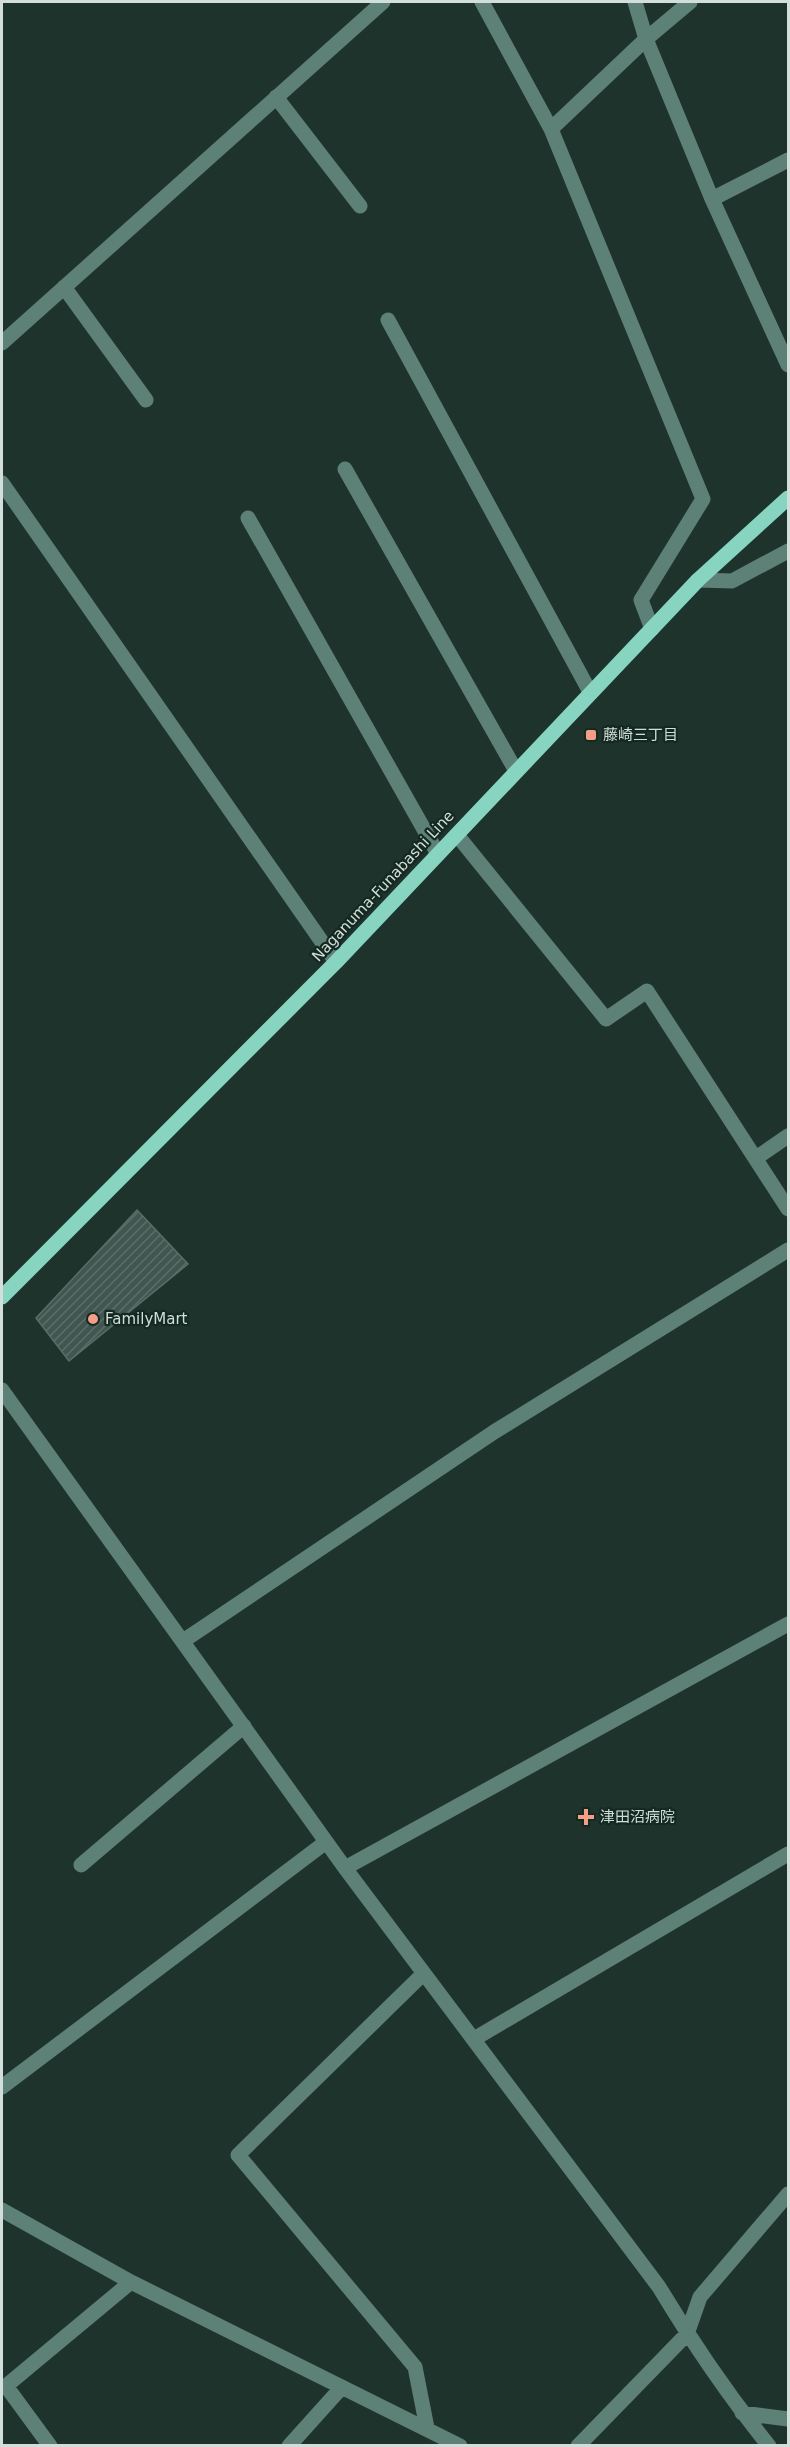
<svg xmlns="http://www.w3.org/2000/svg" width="790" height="2447" viewBox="0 0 790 2447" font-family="'DejaVu Sans','Noto Sans JP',sans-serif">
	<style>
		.building { fill: url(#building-hatch); stroke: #586e67; stroke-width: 1.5 }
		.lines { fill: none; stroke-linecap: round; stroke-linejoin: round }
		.minor { stroke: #5d8177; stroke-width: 15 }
		.major { stroke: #87d5c0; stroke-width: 15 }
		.poi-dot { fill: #f49e88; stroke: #152923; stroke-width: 2 }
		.labels { text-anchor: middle; stroke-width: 4.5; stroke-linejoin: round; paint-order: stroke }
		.poi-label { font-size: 15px; fill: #d2deda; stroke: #152923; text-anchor: start }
		.street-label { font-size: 15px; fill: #d2deda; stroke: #152923 }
	</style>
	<defs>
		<pattern id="building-hatch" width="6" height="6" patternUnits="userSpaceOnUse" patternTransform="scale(1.5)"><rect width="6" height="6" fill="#415650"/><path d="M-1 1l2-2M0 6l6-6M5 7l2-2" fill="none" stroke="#5c6e69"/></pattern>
	</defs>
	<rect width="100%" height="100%" fill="#1f332d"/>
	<!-- building -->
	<path class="building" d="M137,1210L188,1264L69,1361L36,1318Z"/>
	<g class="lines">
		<!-- minor -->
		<path class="minor" d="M482,2L551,129L703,499L641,600L652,629
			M635,2L646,39L712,199L788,365
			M276,97L360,206
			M551,129L646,39L690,2
			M712,199L788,160
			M64,287L146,400
			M388,320L590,692
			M2,343L383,2
			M345,469L516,771
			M2,483L336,962
			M248,518L438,854
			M698,580L732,581L788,551
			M457,835L606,1019L647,991L788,1209
			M756,1158L788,1136
			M2,1390L345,1868L659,2287C692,2342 728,2395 769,2446
			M183,1641L494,1432L788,1250
			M81,1865L244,1726
			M345,1868L788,1624
			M423,1974L238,2155L415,2367L427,2428
			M474,2039L788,1854
			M2,2087L326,1842
			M2,2210L131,2282L460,2446
			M742,2413L788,2419
			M50,2446L6,2386L131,2282
			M289,2446L342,2387
			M578,2446L687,2334L700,2297L788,2194"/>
		<!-- major -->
		<path class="major" d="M2,1297L336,962L698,580L788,498"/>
	</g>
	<!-- markers -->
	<g class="poi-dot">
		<rect x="585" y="729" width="12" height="12" rx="3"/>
		<circle cx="93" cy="1319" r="6"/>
		<path d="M583 1808h6v6h6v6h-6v6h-6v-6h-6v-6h6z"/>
	</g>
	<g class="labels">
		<!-- poi labels -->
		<g class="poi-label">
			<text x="603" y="740">藤崎三丁目</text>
			<text x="105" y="1324">FamilyMart</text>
			<text x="600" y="1822">津田沼病院</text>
		</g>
		<!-- street labels -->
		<g class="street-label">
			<text transform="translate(383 886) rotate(-47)" y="5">Naganuma-Funabashi Line</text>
		</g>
	</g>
	<!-- border -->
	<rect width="790" height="2447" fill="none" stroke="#d2deda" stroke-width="6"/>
</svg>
